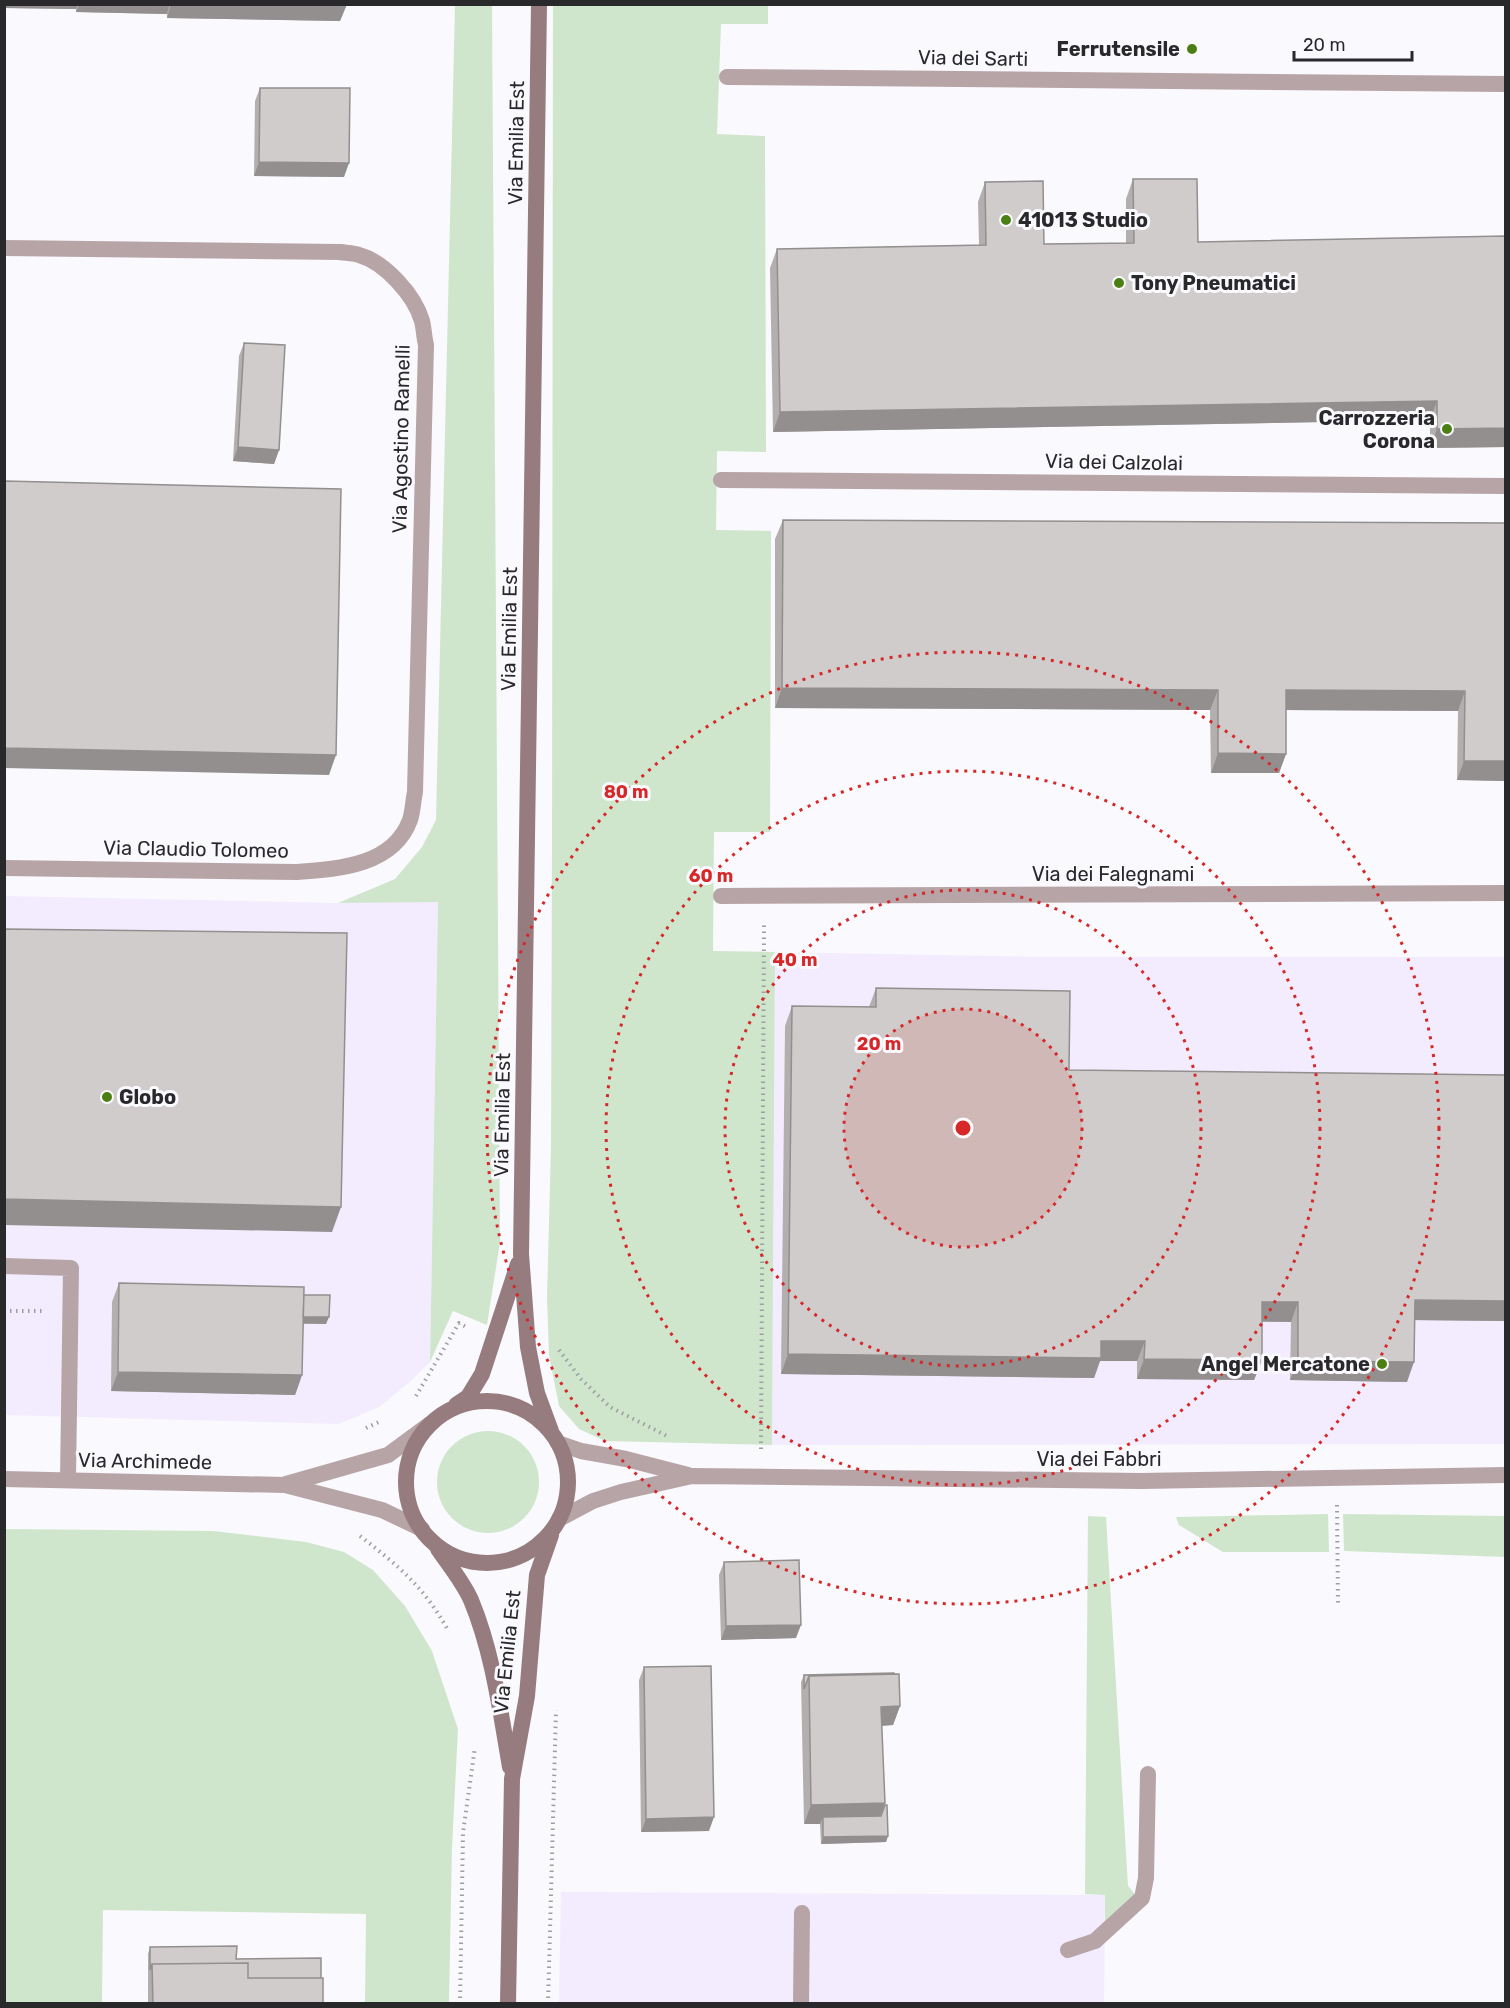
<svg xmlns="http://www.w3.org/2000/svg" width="1510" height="2008" viewBox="0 0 1510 2008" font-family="Rubik,sans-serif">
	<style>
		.commercial { fill: #f3ecfe }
		.green { fill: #cfe6cd }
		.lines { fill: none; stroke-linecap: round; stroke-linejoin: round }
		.path { stroke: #9e9ea1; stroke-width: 4; stroke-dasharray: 1.5 4.5; stroke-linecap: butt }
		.service { stroke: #b7a4a7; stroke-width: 16 }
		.minor { stroke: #b7a4a7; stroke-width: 16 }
		.secondary { stroke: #967b7f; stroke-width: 16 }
		.wall { fill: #b3afaf }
		.shaded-wall { fill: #928f8e }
		.building { fill: #d0cccb; stroke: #928f8e; stroke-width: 1.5 }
		.ring { fill: none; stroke: #d62828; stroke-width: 3; stroke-dasharray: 3 6 }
		.poi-dot { fill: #4b7f14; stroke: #faf9fd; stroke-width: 2 }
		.labels { text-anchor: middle; stroke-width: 6; stroke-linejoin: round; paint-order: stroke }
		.poi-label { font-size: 20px; font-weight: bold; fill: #29292b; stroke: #faf9fd; text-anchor: end }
		.street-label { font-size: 20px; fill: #29292b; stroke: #faf9fd }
		.centre { fill: #d62828; stroke: #faf9fd; stroke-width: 3 }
		.ring-label { font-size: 18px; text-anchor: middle; font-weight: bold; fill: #d62828; stroke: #faf9fd; stroke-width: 6; stroke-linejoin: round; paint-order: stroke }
	</style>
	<rect width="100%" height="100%" fill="#faf9fd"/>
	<!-- commercial -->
	<path class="commercial" d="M5,896L338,903L438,901L430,1362L411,1381L379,1407L339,1424L5,1415Z
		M775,952L1047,957H1505V1444L772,1445Z
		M561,1892L1105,1895L1104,2003L559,2004Z"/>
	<!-- green -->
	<path class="green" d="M455,5H492L500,1242L487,1325L453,1311L430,1362L438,902L338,903L395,879L422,847L436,820Z
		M553,5H768V24H721L717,134L765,136L766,452L717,451L716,530L771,531L770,832H714L713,951L775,952L772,1445L605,1441L579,1429L559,1406L549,1355L547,1297L551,1148L552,842Z
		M437 1482a51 51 0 1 1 102 0a51 51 0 1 1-102 0Z
		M1328,1514L1329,1552H1223L1179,1525L1176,1517Z
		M1343,1514L1505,1516V1557L1344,1551Z
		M1088,1516L1106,1517L1128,1886L1135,1894L1105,1921V1895L1085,1894Z
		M5,1529L213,1531L306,1542L344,1552L373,1570L405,1606L432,1651L458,1729L452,1848L449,2003H365L366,1914L103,1910L102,2003H5Z"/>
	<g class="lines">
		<!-- path -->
		<path class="path" d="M4,1311H43
			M559,1350L581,1379L610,1407L669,1437
			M416,1396L459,1323L468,1328
			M366,1428L381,1421
			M761,1449L764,925
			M1337,1505L1338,1605
			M360,1536C399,1566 425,1588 449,1632
			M460,2004L463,1833L475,1747
			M548,2004L556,1710"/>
		<!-- service -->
		<path class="service" d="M4,1266L71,1268L68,1480
			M1068,1950L1095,1941L1142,1898L1146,1878L1148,1774
			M801,2004L802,1913"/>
		<!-- minor -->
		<path class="minor" d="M727,77L1506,84
			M4,248L340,252C346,253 353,253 359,255C385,262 415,296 422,321C424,329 424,337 426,345L415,792C413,801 413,811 410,820C393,866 338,869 297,872L4,868
			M721,480L1506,486
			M721,896L1506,893
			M558,1443L581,1451L626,1459L688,1475
			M4,1479L285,1485L382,1510L422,1529
			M286,1484L388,1455L430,1424
			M559,1519L593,1501L621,1492L692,1476L1141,1481L1506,1475"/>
		<!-- secondary -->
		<path class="secondary" d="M539,4L521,1254L528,1347L537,1393L551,1431
			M406 1482a81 81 0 1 1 162 0a81 81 0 1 1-162 0Z
			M456,1405L468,1397L482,1374L518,1264
			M438,1549C449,1565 463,1582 471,1600C493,1653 500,1710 510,1767
			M508,2004L512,1779L527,1696L537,1575L551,1535"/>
	</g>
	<!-- wall -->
	<path class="wall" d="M4,4H347L340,21L167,18V14L76,12V9L4,8Z
		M260,88L344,177L254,176L255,101Z
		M1133,179L1198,242L1506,236V447L1430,448V420L773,432L770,268L777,249L979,245L978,202L985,182L1044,244L1126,243V199Z
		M244,343L279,450L274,464L233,461L239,356Z
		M783,520L1506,523V781L1457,780L1458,711L1286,710V754L1279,773H1211L1210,710L775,708V539Z
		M876,988L1069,1070L1506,1321L1414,1320L1407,1382L1290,1380L1291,1322H1262V1360L1254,1380L1137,1379V1361H1100L1094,1378L781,1374L785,1026L792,1006L869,1007Z
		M119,1283L304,1295L326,1324H303L302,1375L295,1395L111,1391L112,1302Z
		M724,1562L796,1638L721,1640L719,1575Z
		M644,1667L709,1831L641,1832L639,1680Z
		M804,1675L900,1706L893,1725L882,1726L885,1805L888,1836L886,1842L821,1844L820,1824H804L801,1682Z
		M150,1947L236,1959L321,1978L323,2004H148V1954Z"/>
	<!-- shaded-wall -->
	<path class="shaded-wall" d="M4,4H78L76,9L4,8Z
		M79,4H170L167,14L76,12Z
		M171,4H347L340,21L167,18Z
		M259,162L349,163L344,177L254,176Z
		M1437,401L1430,420L773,432L780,412Z
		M1506,428V447L1430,448L1437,429Z
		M238,447L279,450L274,464L233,461Z
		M782,688L1218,690L1210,710L775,708Z
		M1286,690L1465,691L1458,711L1279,710Z
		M4,748L336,755L329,775L4,768Z
		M1218,753L1286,754L1279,773H1211Z
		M1464,761H1506V781L1457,780Z
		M4,1199L341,1207L332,1232L4,1225Z
		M1415,1300L1506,1301V1321L1407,1320Z
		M1262,1302H1298L1291,1322L1255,1321Z
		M299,1316L329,1317L326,1324L297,1323Z
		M1101,1341H1145L1137,1361H1100L1094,1378L781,1374L788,1354Z
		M1144,1359L1262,1360L1254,1380L1137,1379Z
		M1298,1361L1414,1362L1407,1382L1290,1380Z
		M118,1372L302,1375L295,1395L111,1391Z
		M801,1625L796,1638L721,1640L726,1626Z
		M900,1706L893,1725L874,1726L881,1707Z
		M885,1803L878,1822L823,1817L820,1824H804L811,1805Z
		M714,1817L709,1831L641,1832L646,1819Z
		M888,1836L886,1842L821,1844L823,1837Z"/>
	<!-- building -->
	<path class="building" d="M260,88H350L349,163L259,162Z
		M1133,179H1197L1198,242L1506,236V428L1437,429V401L780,412L777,249L986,245L985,182L1043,181L1044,244L1134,243Z
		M244,343L285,345L279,450L238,447Z
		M4,481L341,489L336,755L4,748Z
		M783,520L1506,523V761H1464L1465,691L1286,690V754L1218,753V690L782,688Z
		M4,929L347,933L341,1207L4,1199Z
		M876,988L1070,991L1069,1070L1506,1075V1301L1415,1300L1414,1362L1298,1361V1302H1262V1360L1144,1359L1145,1341H1101V1358L788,1354L792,1006L876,1007Z
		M119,1283L304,1287L302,1375L118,1372Z
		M304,1295H330L329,1317H303Z
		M799,1560L801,1625L726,1626L724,1562Z
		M711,1666L714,1817L646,1819L644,1667Z
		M894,1673V1674L809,1676L804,1689V1675Z
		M899,1674L900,1706L881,1707L885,1803L811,1805L809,1676Z
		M885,1805H887L888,1836L823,1837V1817L881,1816Z
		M237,1946L236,1959L321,1958V1978H248V1963L152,1964L150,1970V1947Z
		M248,1963V1978H323V2004H153L152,1964Z"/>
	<!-- distance rings -->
	<circle cx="963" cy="1128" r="119" fill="#d62828" fill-opacity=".12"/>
	<g class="ring">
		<circle cx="963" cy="1128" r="119"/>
		<circle cx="963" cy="1128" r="238"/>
		<circle cx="963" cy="1128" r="357"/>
		<circle cx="963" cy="1128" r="476"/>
	</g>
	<!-- markers -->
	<g class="poi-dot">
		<circle cx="1192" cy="49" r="6"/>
		<circle cx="1006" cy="220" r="6"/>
		<circle cx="1119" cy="283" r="6"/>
		<circle cx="1447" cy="429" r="6"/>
		<circle cx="107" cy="1097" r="6"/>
		<circle cx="1382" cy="1364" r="6"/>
	</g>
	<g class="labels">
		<!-- poi labels -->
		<g class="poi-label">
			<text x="1180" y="56">Ferrutensile</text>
			<text x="1018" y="227" text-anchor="start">41013 Studio</text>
			<text x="1131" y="290" text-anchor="start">Tony Pneumatici</text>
			<text x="1435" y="425">Carrozzeria<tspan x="1435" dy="23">Corona</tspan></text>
			<text x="119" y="1104" text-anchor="start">Globo</text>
			<text x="1370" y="1371">Angel Mercatone</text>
		</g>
		<!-- street labels -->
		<g class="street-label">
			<text transform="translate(973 58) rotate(1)" y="7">Via dei Sarti</text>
			<text transform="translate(516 143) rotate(-89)" y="7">Via Emilia Est</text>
			<text transform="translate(401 439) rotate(-89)" y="7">Via Agostino Ramelli</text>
			<text transform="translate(1114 462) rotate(1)" y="7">Via dei Calzolai</text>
			<text transform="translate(509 629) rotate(-89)" y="7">Via Emilia Est</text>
			<text transform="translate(196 849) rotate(1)" y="7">Via Claudio Tolomeo</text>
			<text x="1113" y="881">Via dei Falegnami</text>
			<text transform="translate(502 1115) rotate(-89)" y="7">Via Emilia Est</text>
			<text x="1099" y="1466">Via dei Fabbri</text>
			<text transform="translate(145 1461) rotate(1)" y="7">Via Archimede</text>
			<text transform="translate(507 1652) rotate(-84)" y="7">Via Emilia Est</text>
		</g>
	</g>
	<circle cx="963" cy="1128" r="9" class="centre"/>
	<g class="ring-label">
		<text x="626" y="798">80 m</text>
		<text x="711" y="882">60 m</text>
		<text x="795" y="966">40 m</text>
		<text x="879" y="1050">20 m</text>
	</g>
	<!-- border -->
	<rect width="1510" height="2008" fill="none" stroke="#29292b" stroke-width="12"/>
	<!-- scale -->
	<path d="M1294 51v9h118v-9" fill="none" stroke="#29292b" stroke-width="3"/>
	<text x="1303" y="51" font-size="18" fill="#29292b" stroke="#faf9fd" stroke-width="4.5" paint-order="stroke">20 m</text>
</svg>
